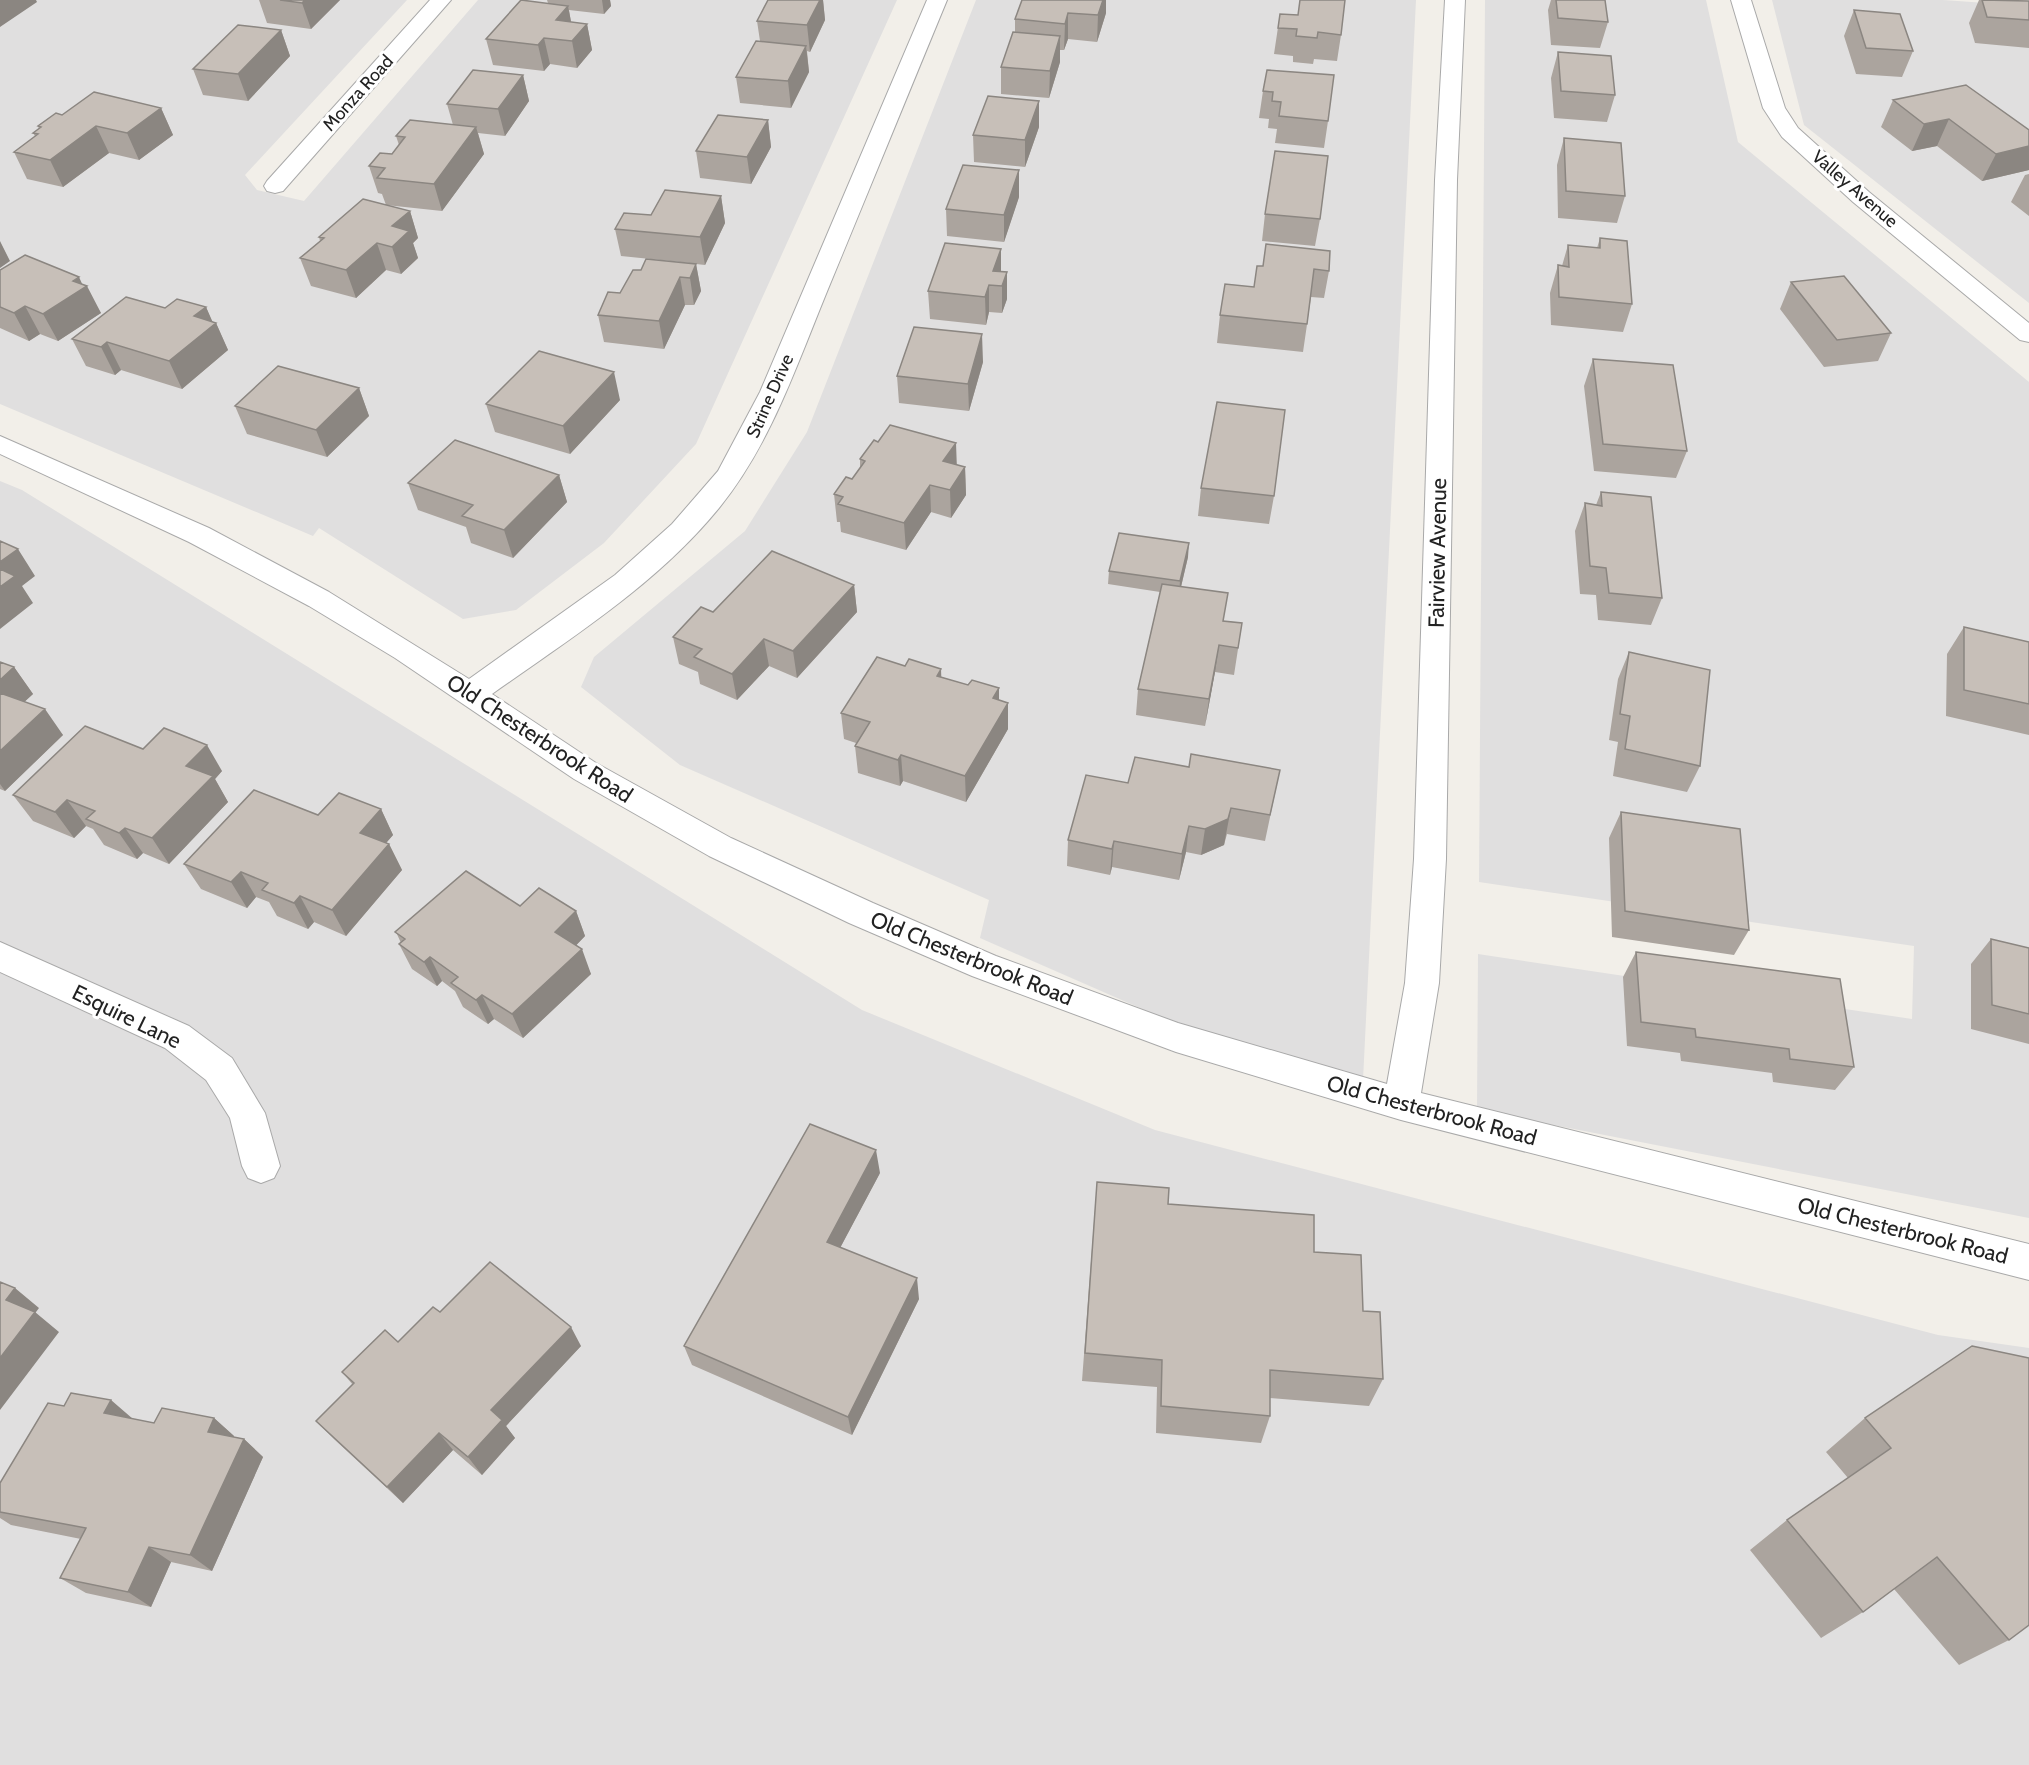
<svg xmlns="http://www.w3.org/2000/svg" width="2029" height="1765" viewBox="0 0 2029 1765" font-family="Cabin,sans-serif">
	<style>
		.residential { fill: #e0dfdf }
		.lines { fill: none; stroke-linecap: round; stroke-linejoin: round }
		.minor-casing { stroke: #a9a9a9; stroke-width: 2 }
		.minor { fill: #fff; fill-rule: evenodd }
		.wall { fill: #aba49e }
		.shaded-wall { fill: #8b8681 }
		.building { fill: #c7bfb8; stroke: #8b8681; stroke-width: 1.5 }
		.labels { text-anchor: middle; stroke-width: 6; stroke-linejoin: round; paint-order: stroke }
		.far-street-label { font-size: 18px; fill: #222; stroke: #fff }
		.street-label { font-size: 22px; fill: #222; stroke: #fff }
	</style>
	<rect width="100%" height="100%" fill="#f2efe9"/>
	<!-- residential -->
	<path class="residential" d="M0,0H407L245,175L257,190L304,201L478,0H897L696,444L604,543L516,610L463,619L319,528L313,536L0,404Z
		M976,0H1416L1363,1080L1268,1064L980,938L989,900L680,765L581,687L594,657L745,531L807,432Z
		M1485,0H1706L1738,142L2029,382V1218L1477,1110L1478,954L1912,1019L1914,946L1479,882Z
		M1772,0H1943L2029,6V303L1804,125Z
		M0,481L22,490L862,1010L1155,1130L1938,1335L2029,1348V1765H0Z"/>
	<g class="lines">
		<defs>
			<path id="minor" d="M430,0H451L283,191L275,193L267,191L264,186L267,181Z
				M927,0H947C907,96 868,193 828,289C797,364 771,444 719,508C657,584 571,638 492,694L596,763L731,838L873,903L996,956L1178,1023L1387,1084L1405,983L1414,859L1435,180L1445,0H1465L1457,180L1446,859L1439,983L1421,1093L2029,1244V1280L1401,1120L1176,1052L972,976L849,923L709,856L574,779L395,658L309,606L189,542L0,454V436L209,528L329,592L469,679L615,575L672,524L718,471L760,392Z
				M1731,0H1751L1785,108L1798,128L1869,192L2029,323V342L2020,340L1853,202L1782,137L1763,108Z
				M0,942L189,1026L232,1058L265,1113L280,1166L274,1178L261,1183L248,1178L242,1166L230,1118L206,1080L165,1048L0,972Z"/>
		</defs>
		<!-- minor casing -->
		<use href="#minor" class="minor-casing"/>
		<!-- minor -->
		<use href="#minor" class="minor"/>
	</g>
	<!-- wall -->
	<path class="wall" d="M259,0H340L311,29L267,23Z
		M547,0H610L611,6L604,14L569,10L571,22L587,24L592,50L577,68L550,64L544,71L493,65L486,39L548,3Z
		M768,0H823L825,20L810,52L807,51L809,72L791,108L740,103L736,77L760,41L757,21Z
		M1022,0H1106V13L1097,42L1068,39L1064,50H1060V62L1049,98L1001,94V67L1015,32V19Z
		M1551,0H1605L1608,22L1600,48L1551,45L1548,10Z
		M1979,0L2029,1V48L1975,43L1969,23Z
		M1854,10L1913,51L1902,77L1856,74L1844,36Z
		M1280,14L1341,35L1337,61L1314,59L1313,64L1293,62V56L1274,54Z
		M281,30L290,56L248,101L203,95L193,69Z
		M1558,52L1615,95L1607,122L1554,118L1551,78Z
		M1267,70L1328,121L1324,148L1275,143L1277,129L1268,128L1269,119L1259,118L1263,91Z
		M523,75L529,101L505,136L478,133L484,154L442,211L386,205L382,194L378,193L369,166L392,154L399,145L396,136L453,125L447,104Z
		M1893,100L2029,130V170L1982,181L1937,146L1912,151L1881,127Z
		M1039,101V127L1025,167L974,162L973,135Z
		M161,108L173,135L139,160L109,153L63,187L27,179L14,152L35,136L33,133L39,129L38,126L62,115Z
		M768,120L771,147L751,184L700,178L696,151Z
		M1564,138L1625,196L1617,223L1558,218L1557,165Z
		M1019,170V197L1004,242L947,236L946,209Z
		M2029,174V216L2011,202L2025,175Z
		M721,196L725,223L705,265L696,264L701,291L694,305H685L664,349L604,342L598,315L620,293L641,270L690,263L621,256L615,229L651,215Z
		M410,211L418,238L413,243L418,258L401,274L386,270L356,298L311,286L300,258L320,241L319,237Z
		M1265,214L1320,219L1315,246L1262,241Z
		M1600,238L1632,304L1623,332L1551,325L1550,293L1558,265L1562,266L1568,245L1597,248Z
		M1266,244L1329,271L1324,298L1311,297L1303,352L1217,343L1220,315L1254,287L1263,266Z
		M1001,249V271L1007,272V299L1002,313L989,312L986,325L930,319L928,291Z
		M0,270L82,284L101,313L58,341L40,334L29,341L0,328Z
		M1791,282L1891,333L1878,361L1824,367L1780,309Z
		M206,307L212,322L216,323L228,350L182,389L121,370L115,375L86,366L72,339L165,308Z
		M1593,359L1687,451L1676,478L1594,471L1584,386Z
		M983,362L969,411L899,403L897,376Z
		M359,388L369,416L327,457L247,434L235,406Z
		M620,400L570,454L495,432L486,404Z
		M860,459L956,465L965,467L966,495L951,518L931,512L906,550L841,532L840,522H837L834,494L852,479L860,468Z
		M559,475L567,502L513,558L471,543L466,527L418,510L408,483Z
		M1201,488L1274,496L1269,524L1198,516Z
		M1601,492L1662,598L1651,625L1598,620L1596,595L1580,594L1575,531L1585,503L1596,505Z
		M1188,557L1181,587L1225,621L1242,623L1234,675L1215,672L1205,726L1136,715L1138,689L1160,592L1108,584L1109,571Z
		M854,585L857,612L797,678L769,666L737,700L700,684L698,672L679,664L673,637L713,612Z
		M1964,627L2029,642V735L1946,716L1947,654Z
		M1629,652L1700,766L1687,792L1613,776L1618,742L1609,740L1618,679Z
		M0,662L14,667L33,694L24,702L63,735L5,791L0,789Z
		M941,677L968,685L999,688V700L1008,703V729L966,802L903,781L900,786L858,773L855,746L856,743L844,739L841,713Z
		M143,749L222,771L215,779L228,802L169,864L143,853L137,859L104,845L93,829L86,826L74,838L33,821L13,795Z
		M1189,767L1280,770L1265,841L1227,834L1224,845L1201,855L1186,852L1179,880L1112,867L1110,875L1067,866L1068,840L1128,783Z
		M381,809L393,835L386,843L389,844L402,870L346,936L314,922L308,929L277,916L269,902L256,897L247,908L201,889L184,864L318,815Z
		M1621,812L1749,930L1734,955L1612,937L1609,838Z
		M520,906L576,911L585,936L576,945L591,974L523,1038L494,1019L488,1024L463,1007L455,991L442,981L437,986L412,969L399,944L401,943L396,932Z
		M1991,939L2029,948V1044L1971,1029V964Z
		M1636,952L1854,1067L1835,1090L1773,1082L1772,1073L1681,1061L1680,1053L1627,1046L1623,977Z
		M880,1173L840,1248L919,1299L852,1435L692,1365L684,1346Z
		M1097,1182L1168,1204L1314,1252L1363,1311L1383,1379L1369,1406L1270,1398V1416L1261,1443L1156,1433L1157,1387L1082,1381Z
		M440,1312L581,1346L506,1426L515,1438L482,1475L453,1450L403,1503L334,1439L316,1421L353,1385L342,1372L398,1342Z
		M1972,1346L2009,1640L1959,1665L1894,1589L1863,1612L1821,1638L1750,1550L1787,1520L1848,1478L1826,1452L1865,1418Z
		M214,1418L234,1436V1437L244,1439L263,1457L212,1571L171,1562L151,1607L86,1593L60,1578L81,1539L11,1525L0,1518V1483L133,1419L154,1423Z"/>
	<!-- shaded-wall -->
	<path class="shaded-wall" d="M0,0H36L37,2L0,27Z
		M305,0H340L311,29L302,3Z
		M602,0H610L611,6L604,14Z
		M820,0H823L825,20L810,52L807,25Z
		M1103,0H1106V13L1097,42L1098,15Z
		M568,6L573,32L556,20Z
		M1068,13V39L1064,50L1065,24Z
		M587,24L592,50L577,68L572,41Z
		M281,30L290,56L248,101L238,74Z
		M1060,36V62L1049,98L1050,71Z
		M544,38L550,64L544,71L538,45Z
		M806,46L809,72L791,108L788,81Z
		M523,75L529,101L505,136L498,109Z
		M1039,101V127L1025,167V140Z
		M161,108L173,135L139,160L127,133Z
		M1949,119L1937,146L1912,151L1924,124Z
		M768,120L771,147L751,184L747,157Z
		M96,126L109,153L63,187L50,160Z
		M476,127L484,154L442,211L434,184Z
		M2029,146V170L1982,181L1996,154Z
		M1019,170V197L1004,242V215Z
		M721,196L725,223L705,265L700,237Z
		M410,211L418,238L413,243L418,258L401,274L392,247V226Z
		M0,241L10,261L0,268Z
		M377,243L386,270L356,298L346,270Z
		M1001,249V276L993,271Z
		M696,264L701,291L694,305L690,278Z
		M1007,272V299L1002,313V286Z
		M79,277L84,288L87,286L101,313L58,341L43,314L73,281Z
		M680,277L685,305L664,349L659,321Z
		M989,285V312L986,325L985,297Z
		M25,306L40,334L29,341L14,313Z
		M206,307L214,325L216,323L228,350L182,389L169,361L194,316Z
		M982,334L983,362L969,411L968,384Z
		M107,342L121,370L115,375L101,347Z
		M614,372L620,400L570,454L563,426Z
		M359,388L369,416L327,457L316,430Z
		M956,443L957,470L943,461Z
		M965,467L966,495L951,518L950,490Z
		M559,475L567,502L513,558L504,530Z
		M930,485L931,512L906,550L904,523Z
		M1189,543L1188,557L1179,595L1180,581Z
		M18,549L35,576L22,586L33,603L0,629V562Z
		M854,585L857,612L797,678L793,651Z
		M764,639L769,666L737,700L732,674Z
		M1219,645L1215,672L1205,726L1209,699Z
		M14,667L33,694L9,716L0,703V680Z
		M941,669L942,696L937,676Z
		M999,688V715L993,698Z
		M1008,703V729L966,802L965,776Z
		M45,709L63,735L5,791L0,784V751Z
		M207,745L222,771L215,779L228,802L169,864L152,838L186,766Z
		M901,755L903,781L900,786L898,760Z
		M67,800L86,826L74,838L55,812Z
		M1231,808L1224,845L1201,855L1205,829Z
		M381,809L393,835L373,858L360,833Z
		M1189,826L1186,852L1179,880L1182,854Z
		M125,828L143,853L137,859L119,833Z
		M1114,841L1112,867L1110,875L1112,849Z
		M389,844L402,870L346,936L332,910Z
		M241,872L256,897L247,908L231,882Z
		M300,896L314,922L308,929L294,903Z
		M576,911L585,936L565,957L555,932Z
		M582,949L591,974L523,1038L512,1014Z
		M430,957L442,981L437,986L424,962Z
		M482,995L494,1019L488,1024L476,1000Z
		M876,1150L880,1173L832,1263L827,1242Z
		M917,1278L919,1299L852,1435L848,1417Z
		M15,1288L39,1308L30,1320L6,1300Z
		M35,1312L59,1332L0,1410V1358Z
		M571,1327L581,1346L506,1426L515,1438L482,1475L468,1457L491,1410Z
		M111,1400L133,1419L104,1413Z
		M214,1418L234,1436L228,1450L208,1432Z
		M439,1433L453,1450L403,1503L387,1487Z
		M244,1439L263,1457L212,1571L190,1555Z
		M149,1547L171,1562L151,1607L128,1592Z"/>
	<!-- building -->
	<path class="building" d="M280,0H305L302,3Z
		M521,0L568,6L556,20L587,24L572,41L544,38L538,45L486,39Z
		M768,0H820L807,25L757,21Z
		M1022,0H1103L1098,15L1068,13L1065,24L1015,19Z
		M1300,0H1345L1341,35L1318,32L1317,38L1296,36L1297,29L1278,28L1280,14L1298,15Z
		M1556,0H1605L1608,22L1558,18Z
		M1982,0L2029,1V20L1987,17Z
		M1854,10L1900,14L1913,51L1866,48Z
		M238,25L281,30L238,74L193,69Z
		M1013,32L1060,36L1050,71L1001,67Z
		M756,41L806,46L788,81L736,77Z
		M1558,52L1611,56L1615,95L1561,91Z
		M473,70L523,75L498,109L447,104Z
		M1267,70L1334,75L1328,121L1279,116L1281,102L1272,101L1273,92L1263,91Z
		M1966,85L2029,130V146L1996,154L1949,119L1924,124L1893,100Z
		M94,92L161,108L127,133L96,126L50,160L14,152L38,134L33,133L41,127L38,126L56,113L62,115Z
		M988,96L1039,101L1025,140L973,135Z
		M718,115L768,120L747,157L696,151Z
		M410,120L476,127L434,184L377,178L385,168L369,166L380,153L392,154L405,137L396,136Z
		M1564,138L1621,143L1625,196L1566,191Z
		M1275,151L1328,156L1320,219L1265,214Z
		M963,165L1019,170L1004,215L946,209Z
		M665,190L721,196L700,237L615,229L624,213L651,215Z
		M363,199L410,211L392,226L409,231L392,247L377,243L346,270L300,258L324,238L319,237Z
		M1600,238L1627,241L1632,304L1559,297L1558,265L1569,267L1568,245L1600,248Z
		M945,243L1001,249L993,271L1007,272L1002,286L989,285L985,297L928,291Z
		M1266,244L1330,251L1329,271L1314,269L1307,324L1220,315L1225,284L1254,287L1257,266H1263Z
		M25,255L79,277L73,281L87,286L43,314L25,306L14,313L0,307V270Z
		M646,259L696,264L690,278L680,277L659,321L598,315L608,292L620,293L633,270H641Z
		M1844,276L1891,333L1837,340L1791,282Z
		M126,297L165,308L177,299L206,307L194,316L216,323L169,361L107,342L101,347L72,339Z
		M914,327L982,334L968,384L897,376Z
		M539,351L614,372L563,426L486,404Z
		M1593,359L1673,365L1687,451L1603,444Z
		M278,366L359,388L316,430L235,406Z
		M1217,402L1285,410L1274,496L1201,488Z
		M890,425L956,443L943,461L965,467L950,490L930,485L904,523L838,504L843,497L834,494L846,477L852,479L865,461L860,459L874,440L878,442Z
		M455,440L559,475L504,530L462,516L473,505L408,483Z
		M1601,492L1651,497L1662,598L1609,593L1606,568L1590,566L1585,503L1602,506Z
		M1119,533L1189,543L1180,581L1109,571Z
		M0,541L18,549L0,562Z
		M772,551L854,585L793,651L764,639L732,674L694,657L702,649L673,637L701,607L713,612Z
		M0,569L15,576L0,587Z
		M1162,584L1228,593L1223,621L1242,623L1238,648L1219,645L1209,699L1138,689Z
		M1964,627L2029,642V704L1964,690Z
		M1629,652L1710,670L1700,766L1625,749L1630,716L1620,714Z
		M877,657L905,666L909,659L941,669L937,676L968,685L972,680L999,688L993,698L1008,703L965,776L901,755L898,760L855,746L870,722L841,713Z
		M0,662L14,667L0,680Z
		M0,693L45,709L0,751Z
		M85,726L143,749L164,728L207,745L186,766L213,776L152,838L125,828L119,833L86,819L95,811L67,800L55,812L13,795Z
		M1191,754L1280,770L1270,815L1231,808L1228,819L1205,829L1189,826L1182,854L1114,841L1112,849L1068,840L1086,775L1128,783L1135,757L1189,767Z
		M254,790L318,815L339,793L381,809L360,833L389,844L332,910L300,896L294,903L262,890L268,883L241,872L231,882L184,864Z
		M1621,812L1740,829L1749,930L1625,911Z
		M466,871L520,906L539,888L576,911L555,932L582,949L512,1014L482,995L476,1000L451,983L458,977L430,957L424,962L399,944L405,939L395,932Z
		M1991,939L2029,948V1014L1992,1005Z
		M1636,952L1840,979L1854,1067L1790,1059L1789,1049L1696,1037L1695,1029L1641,1022Z
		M810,1124L876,1150L827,1242L917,1278L848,1417L684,1346Z
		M1097,1182L1169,1188L1168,1204L1314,1215V1252L1361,1255L1363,1311L1380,1312L1383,1379L1270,1370V1416L1161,1406L1162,1360L1085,1353Z
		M490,1262L571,1327L491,1410L502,1420L468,1457L439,1433L387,1487L316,1421L354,1383L342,1372L385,1330L398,1342L433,1307L440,1312Z
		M0,1282L15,1288L6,1300L35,1312L0,1358Z
		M1972,1346L2029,1358V1625L2009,1640L1937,1557L1863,1612L1787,1520L1891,1448L1865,1418Z
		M71,1393L111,1400L104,1413L154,1423L162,1408L214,1418L208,1432L244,1439L190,1555L149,1547L128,1592L60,1578L86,1528L0,1512V1483L48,1403L64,1406Z"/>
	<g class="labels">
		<!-- far-street labels -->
		<g class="far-street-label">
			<text transform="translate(358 93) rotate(-48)" y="6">Monza Road</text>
			<text transform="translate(1855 189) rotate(41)" y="6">Valley Avenue</text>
			<text transform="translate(770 396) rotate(-66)" y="6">Strine Drive</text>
		</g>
		<!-- street labels -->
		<g class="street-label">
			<text transform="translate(1437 553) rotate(-89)" y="8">Fairview Avenue</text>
			<text transform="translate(540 738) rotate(33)" y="8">Old Chesterbrook Road</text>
			<text transform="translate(972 958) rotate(22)" y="8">Old Chesterbrook Road</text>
			<text transform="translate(127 1016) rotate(26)" y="8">Esquire Lane</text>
			<text transform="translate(1432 1110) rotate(15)" y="8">Old Chesterbrook Road</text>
			<text transform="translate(1903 1230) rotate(14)" y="8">Old Chesterbrook Road</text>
		</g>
	</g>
</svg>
